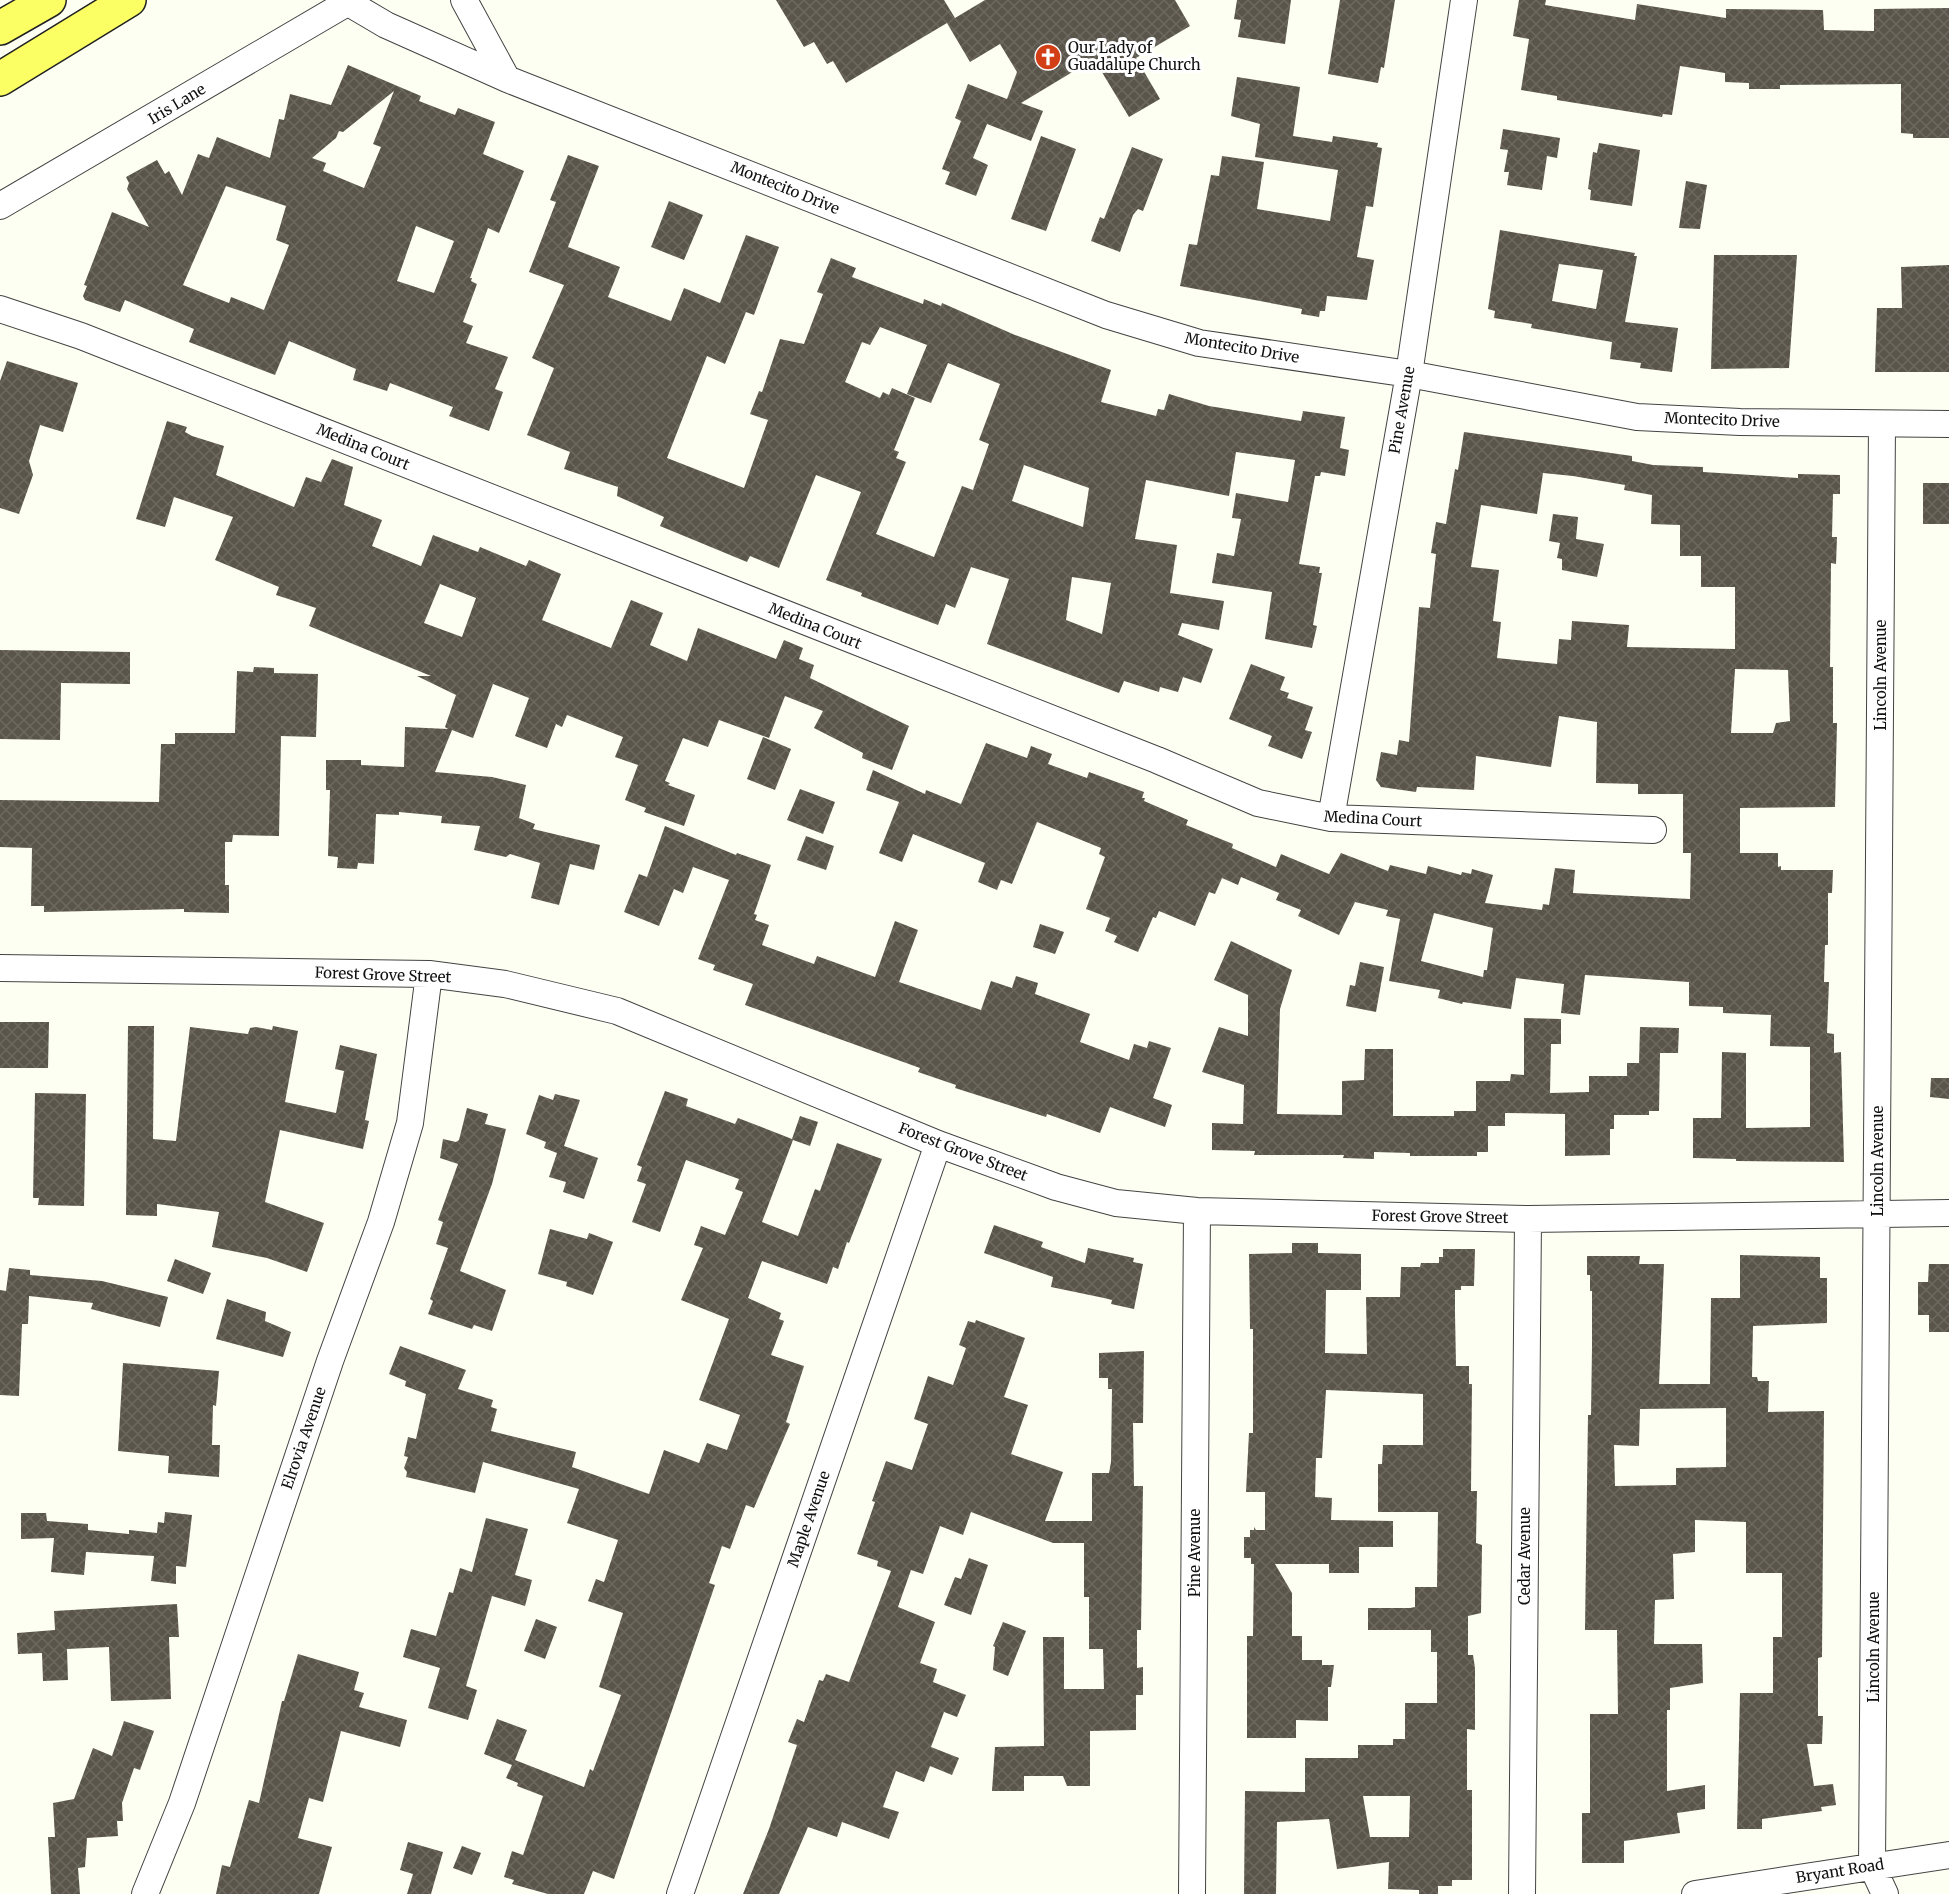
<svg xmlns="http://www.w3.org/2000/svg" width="1949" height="1894" viewBox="0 0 1949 1894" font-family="Merriweather,serif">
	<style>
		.building { fill: url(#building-cross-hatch); fill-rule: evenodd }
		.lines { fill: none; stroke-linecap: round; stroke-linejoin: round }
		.minor-casing { stroke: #434343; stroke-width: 28 }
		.primary-casing { stroke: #212121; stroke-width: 36 }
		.minor { stroke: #fff; stroke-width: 26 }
		.primary { stroke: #fcff63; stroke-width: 33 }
		.labels { text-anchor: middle; stroke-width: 6; stroke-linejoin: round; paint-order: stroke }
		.poi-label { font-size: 15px; fill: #101010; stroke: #fff; text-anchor: start }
		.street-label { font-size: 15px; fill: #101010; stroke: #fff }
	</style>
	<defs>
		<pattern id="building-cross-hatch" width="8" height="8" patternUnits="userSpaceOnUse" patternTransform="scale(1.5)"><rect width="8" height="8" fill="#5a554b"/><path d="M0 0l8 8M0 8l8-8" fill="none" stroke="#6d6961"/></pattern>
	</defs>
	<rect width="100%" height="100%" fill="#fefff3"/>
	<!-- building -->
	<path class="building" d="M776,0H944L955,18L985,0H1175L1190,26L1136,58L1160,99L1129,117L1094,59L1021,103L1043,111L1031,141L987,124L973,158L988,165L976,196L945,184L950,172L942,169L961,121L955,118L968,84L1007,99L1017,72L1000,44L970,62L947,23L846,83L833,61L827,64L814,42L804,47Z
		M1237,0H1291L1285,44L1238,37L1241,20L1234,19Z
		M1340,0H1395L1384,68L1381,67L1378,83L1328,74Z
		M1519,0H1546L1545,5L1635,20L1637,4L1726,18V9L1823,10L1824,30L1874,31V9L1949,8V138H1913V134L1901,133V84L1780,85V89H1749V83L1725,82V73L1680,66L1672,115L1663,114L1662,117L1557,100V96L1521,90L1529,39L1513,36Z
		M348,65L421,96L419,101L455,115L458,108L495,122L483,154L524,171L499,233L488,228L470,278H472L471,281L477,284L463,322L473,326L466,343L508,357L495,389L503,392L489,431L449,416L453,407L390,383L387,391L353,380L356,369L289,341L275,375L189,342L194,329L125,300L120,312L85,300L83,296L87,286L84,285L112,212L149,227L127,189L129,183L126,177L157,160L165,174L169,171L182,195L198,154L209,158L217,137L270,158L279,119L284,120L290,94L331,105ZM394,91L373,144L381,147L364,188L323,171L326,163L312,158L336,138L339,131L343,132ZM226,186L286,206L276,240L289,245L264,310L231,297L229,303L183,285ZM416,226L454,241L434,293L397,281Z
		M1237,77L1300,87L1293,136L1332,142L1333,136L1378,143L1377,147L1382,148L1373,207L1366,206L1357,257L1374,260L1367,300L1327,296L1325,311H1320L1319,317L1301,314L1302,309L1180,286L1189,244L1197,245L1211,175L1219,176L1222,156L1264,162L1257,209L1330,221L1338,170L1255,157L1260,124L1231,116Z
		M1503,129L1560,138L1557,158L1547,156L1542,190L1507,185L1509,172H1504L1508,150L1500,149Z
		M1041,136L1076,149L1046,231L1011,219Z
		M1599,143L1640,150L1632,206L1590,200L1591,190L1588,189L1593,152L1597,153Z
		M1132,147L1163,159L1143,211L1138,209L1133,215L1120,252L1091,241L1100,217L1104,219Z
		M568,155L599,166L568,247L620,267L608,297L671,321L684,288L720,303L746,235L779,247L754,315L746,312L725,364L707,356L667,458L744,488L768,420L750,414L759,391L762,392L780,339L804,344L823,294L817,292L831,258L856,268L852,277L923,304L924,299L941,306L942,303L1015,335L1111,370L1101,402L1156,416L1158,409L1164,410L1169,394L1209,406L1301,421L1303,411L1345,417L1340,448L1349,450L1345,476L1321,472L1320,476H1315L1299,564L1320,567L1319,573H1322L1313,625L1317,626L1312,648L1265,639L1272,592L1212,583L1217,553L1234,556L1241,519L1232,518L1236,493L1288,502L1295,460L1236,452L1229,496L1146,480L1135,539L1177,545L1170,593L1224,601L1219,630L1182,623L1178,635L1213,649L1201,683L1183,677L1178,692L1160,687L1159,692L1124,681L1119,693L987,644L1009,579L971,567L955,608L946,604L938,625L861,596L862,593L826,580L861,492L816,475L779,568L750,556L747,562L660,526L664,517L617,496L618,487L564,469L570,452L527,435L554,368L532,358L564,285L529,272L556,202L550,200ZM880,327L927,345L907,394L931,403L948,363L1000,384L979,440L989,444L973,490L962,486L934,557L876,534L906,462L896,458L899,452L894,450L915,398L892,388L889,395L883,392L880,398L845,382L862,342L870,345ZM1024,465L1089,488L1083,527L1012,501ZM1072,577L1111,583L1102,634L1066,620Z
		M1686,181L1707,185L1700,229L1679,228Z
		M669,201L703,215L684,260L651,247Z
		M1500,230L1635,253L1634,256H1637L1625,322L1678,328L1672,372L1640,368L1641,363L1610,359L1612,342L1531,328L1532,324L1494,318L1495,311L1488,309ZM1559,264L1603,270L1596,309L1552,301Z
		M1714,255H1797L1789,368L1711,369Z
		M1949,265V372H1875L1877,308H1902L1901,267Z
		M7,361L78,383L63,432L40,425L29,461L33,475L19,514L0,508V381Z
		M167,421L187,427L185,432L192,436L224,446L216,475L294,507L306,477L321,482L332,459L353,467L344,505L382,520L372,546L421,566L433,535L478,552L480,547L526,566L529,560L561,574L542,620L611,648L631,600L663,613L650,645L687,661L698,628L776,659L784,640L803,648L799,659L814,665L810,678L909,726L892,770L862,758L863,753L814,728L823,711L785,696L769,738L719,720L708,747L683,738L665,781L670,783L668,785L695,795L684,826L644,812L646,808L625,800L638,765L615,757L623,737L567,715L562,727L556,724L547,748L515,736L529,698L493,684L473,738L452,730L435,772L492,777L526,785L519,818L535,824L533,829L600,845L594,870L570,864L559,905L531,898L540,863L510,854L506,857L474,850L480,826L441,823L442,816L399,812V815L376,814L374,864L358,863L357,869L337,868L338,857L328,856L330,790H326V760H361V765L404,767L405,727L448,729L445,727L456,695L417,676H431L309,626L316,608L276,595L279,587L215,560L233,517L174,497L165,527L136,519ZM440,584L476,598L462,637L424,623Z
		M1464,432L1632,456V461L1653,465L1703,467V472L1798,478V474L1840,475V494H1833L1832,537H1837L1836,564L1831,563L1830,667H1833V723H1837L1835,807L1740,808V853H1778V867L1781,866V870H1833L1832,893H1828V945H1825L1824,982H1829L1827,1033L1834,1034V1053L1841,1052L1844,1162L1736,1161V1159L1693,1158V1118H1721L1722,1052L1746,1053V1128L1810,1127V1047L1770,1046L1771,1015L1723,1013V1007L1689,1006V982L1585,975L1580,1015L1561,1013L1564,984L1516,978L1511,1009L1463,1002L1462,1004L1438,998L1440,990L1389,981L1400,919L1386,916L1388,910L1355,902L1339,935L1298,916L1301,910L1276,900L1279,893L1241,877L1238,885L1222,878L1215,894L1209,892L1195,926L1159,911L1156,918L1153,917L1138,952L1114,942L1117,936L1105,931L1110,918L1086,909L1105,857L1099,854L1101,848L1037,822L1012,884L1001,880L997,890L978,882L985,863L913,834L902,862L879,853L899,802L866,790L873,770L925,794L926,790L961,804L986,743L1027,758L1031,746L1052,754L1048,764L1087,778L1089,772L1144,792L1142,798H1145L1144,801L1188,820L1186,825L1233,844L1232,848L1276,867L1281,854L1329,874L1341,853L1388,871L1390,865L1426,874L1428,866L1461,875L1462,872L1471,874L1472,869L1493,875L1485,903L1542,910L1543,904L1549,905L1555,868L1575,870L1573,893L1690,899L1691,853H1683V794H1638V784L1596,783L1597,722L1559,716L1551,767L1476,756L1474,790L1417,787L1416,792L1381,787L1376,780L1381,752L1397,755L1399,740L1409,742L1419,607L1430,608L1436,554L1431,553L1436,522L1446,524L1455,469L1458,470ZM1543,473L1573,476L1625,485L1624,490L1652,495L1651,524L1680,525V556H1701V587H1735V649L1627,647L1629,625L1572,621L1571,640L1559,639L1557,664L1497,658L1501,622L1493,621L1499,570L1471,567L1481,505L1537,514ZM1735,669L1788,670L1790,721L1776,723L1773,733H1731ZM1434,913L1493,928L1487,970H1484L1483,977L1421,961Z
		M1923,483H1949V524H1923Z
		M1553,514L1578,517L1576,539L1604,544L1597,577L1562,570V559L1557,558L1560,543L1549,541Z
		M0,650L130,652V684L61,683L60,740L0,739Z
		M1251,664L1285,677L1280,690L1289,693L1287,698L1313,707L1305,730L1312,732L1302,759L1268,746L1272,736L1229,719Z
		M254,667L274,668V673L318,674L316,737L281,736L279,836L233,835L232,842H225V885H229V913L184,912V909L44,912V906H31L32,848L0,847V800L159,802L161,744H175V733H235L237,671L253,672Z
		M763,737L791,749L775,790L747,779Z
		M800,789L835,802L823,834L787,820Z
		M665,826L736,855L737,853L771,865L754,914L757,915L755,920L769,925L762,945L814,964L817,956L875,977L895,921L918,930L899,982L981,1010L991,981L1012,988L1016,976L1038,983L1035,994L1090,1014L1080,1042L1129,1060L1134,1044L1147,1048L1149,1041L1171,1048L1153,1098L1172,1105L1165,1127L1110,1107L1100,1133L1047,1114L1046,1117L955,1088L956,1085L918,1072L920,1068L745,1005L753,984L713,970L715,965L698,959L729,880L693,867L683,893L674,889L659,926L624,912L639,874L647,877Z
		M806,836L834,846L826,870L797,860Z
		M1040,924L1064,932L1055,954L1033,947Z
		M1231,941L1292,970L1280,1009L1277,1114L1342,1115V1081L1364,1080L1365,1049H1393V1116H1454V1111H1476V1081H1510L1511,1074L1524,1075V1018L1561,1019V1044H1551L1550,1093L1589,1092V1076H1627V1063H1639L1640,1027L1679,1028L1678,1053H1660L1659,1111H1649V1115H1614V1129H1610V1155L1565,1156V1114L1505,1113V1126H1488V1152H1477V1156H1410V1153L1374,1152V1159L1343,1158L1344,1155H1254L1255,1151L1212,1150V1123L1243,1124L1244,1085L1202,1072L1219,1027L1248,1036V995L1214,980Z
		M1360,962L1384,967L1376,1012L1346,1006L1350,985L1355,986Z
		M0,1022H49L48,1068H0Z
		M128,1026H154L153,1139L176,1141L190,1027L248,1034L250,1028L256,1027L272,1030L273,1026L298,1031L285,1102L336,1113L344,1071L335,1069L340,1045L377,1054L365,1120L369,1121L363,1149L280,1130L265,1202L324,1223L307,1272L267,1258L212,1247L219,1212L157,1204V1216L126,1215Z
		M1931,1078H1949V1099L1930,1097Z
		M665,1091L688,1099L686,1106L735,1124L738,1118L792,1139L800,1116L818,1122L810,1146L793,1140L762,1222L798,1236L815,1189L820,1191L837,1143L882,1159L849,1243L847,1242L838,1269L833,1267L827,1284L762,1261L748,1298L781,1313L779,1319L784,1321L771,1355L804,1366L786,1422L790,1424L754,1508L746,1505L730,1549L722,1546L709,1583L715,1585L614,1879L593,1871L584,1894H548L512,1884L514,1880L504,1877L512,1851L523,1855L543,1796L517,1786L518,1783L506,1778L512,1765L484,1754L497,1719L527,1730L515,1760L584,1787L590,1769L593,1771L621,1695L599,1687L623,1613L588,1601L596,1579L604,1582L618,1540L567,1523L579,1489L483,1462L475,1493L406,1477L407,1472L404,1468L408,1457L404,1456L408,1437L416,1439L426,1394L405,1386L406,1381L389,1374L400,1346L466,1370L458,1389L493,1400L491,1407L497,1409L491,1431L576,1452L572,1467L649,1494L664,1450L699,1463L707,1443L727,1450L740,1415L699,1400L729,1319L681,1300L703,1248L694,1245L701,1226L725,1235L743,1192L735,1189L739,1179L686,1160L660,1232L632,1222L646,1184L637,1181L642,1167L637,1165Z
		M35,1093L86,1094L84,1206L38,1205L39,1198H33Z
		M555,1094L580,1100L564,1146L598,1158L584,1199L563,1192L566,1182L549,1177L557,1153L544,1148L546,1142L526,1134L539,1095L553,1100Z
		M467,1108L488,1114L485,1124L506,1129L492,1184L460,1271L506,1290L492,1331L474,1325L472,1329L428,1314L433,1301L430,1299L448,1248L436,1244L443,1222L438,1220L458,1164L440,1158L443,1139L456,1142L459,1140Z
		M994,1225L1043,1242L1041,1247L1085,1263L1088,1248L1134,1258L1133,1262L1143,1264L1134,1309L1111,1304L1112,1300L1104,1298L1051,1287L1053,1277L984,1253Z
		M550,1229L587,1239L589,1233L613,1242L593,1295L566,1286L567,1282L538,1274Z
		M1292,1243H1318V1253L1361,1254V1290H1326L1325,1353L1367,1354L1366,1297H1400L1401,1267H1420L1421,1263H1439V1257H1443V1249H1475L1474,1286H1461V1290H1455V1313L1456,1366H1469V1384H1472L1471,1491H1477L1476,1543L1482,1545L1481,1613L1468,1616V1655H1473L1475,1668V1730L1467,1729V1790H1472V1880H1452V1886H1438V1894H1419V1890L1388,1889L1389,1862L1337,1869L1329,1819L1277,1822L1276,1894H1244L1245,1791L1305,1792V1758H1358V1745H1393V1739H1405V1703H1437V1652H1431V1630H1368V1608H1410L1415,1607V1587H1437L1438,1512H1378V1464H1382L1383,1445H1423V1394L1326,1390L1322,1458H1316L1315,1497L1332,1498L1331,1520L1393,1521V1547H1359V1573H1329V1564H1275L1292,1593V1636H1302V1660H1322V1665H1334L1331,1687H1328V1721L1296,1720V1738H1247V1636H1253L1254,1564H1251V1558H1244V1537H1250V1530H1254V1527L1256,1530H1265V1492H1246L1249,1433H1253V1329H1250L1249,1254L1292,1253ZM1363,1796H1410L1409,1837H1370Z
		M1740,1255L1820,1257V1278H1827V1323L1753,1326L1752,1377H1757L1758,1381H1769L1768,1412L1824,1411L1822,1657L1818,1658V1716H1823L1822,1744H1807L1814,1786L1833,1784L1836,1805L1821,1807L1822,1811L1762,1819V1829H1737L1740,1693H1773V1637H1782V1573H1746V1522L1695,1520V1552L1673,1554L1674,1599L1655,1600L1654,1644H1702L1703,1683L1670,1688V1710H1667V1791L1705,1785V1809L1677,1813L1680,1833L1624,1841V1863H1582V1813H1590V1714H1618L1617,1630H1585L1588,1415H1591L1592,1348V1291H1590V1275H1587V1256H1640L1639,1264H1664L1659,1384H1710L1711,1298H1740ZM1726,1408V1467L1676,1468V1485L1615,1486L1614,1445L1639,1446L1640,1409Z
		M175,1259L211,1273L203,1294L167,1281Z
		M1929,1264H1949V1332H1929V1315H1918V1282H1928Z
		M9,1268L30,1270V1275L102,1281L168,1297L160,1327L91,1309L93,1303L29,1296L28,1324H22L19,1396L0,1395V1290L6,1291Z
		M227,1299L266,1312L265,1321L291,1332L283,1357L216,1339Z
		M976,1320L1025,1338L1004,1397L1028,1405L1011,1454L1063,1472L1045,1521H1092V1473H1109L1111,1462L1112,1389H1108V1378H1099V1353L1144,1351L1143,1423H1133L1134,1486H1143L1141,1630H1137V1668L1143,1667V1695H1136V1730L1090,1731V1786H1067L1063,1776H1024V1791H992L995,1747L1044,1746L1043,1637H1064V1689H1104L1103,1649H1089V1597H1084V1543H1053L971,1512L963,1535L940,1526L923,1574L911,1570L898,1607L935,1622L920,1663L937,1669L933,1682L966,1695L957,1717L944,1712L931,1747L959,1758L952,1775L930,1766L924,1782L896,1771L883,1807L899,1812L889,1839L842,1822L837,1837L808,1827L779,1894H743L769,1829L797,1745L788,1742L797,1719L804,1722L819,1680L823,1681L826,1674L849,1682L891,1571L877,1566L878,1561L857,1554L875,1502L872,1501L886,1461L912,1470L928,1424L914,1419L928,1376L953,1385L966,1348L959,1345L968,1321L975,1323Z
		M123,1363L219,1371L216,1406L213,1405L212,1445H220L219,1477L168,1473L169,1456L118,1451Z
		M165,1512L192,1515L186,1567L176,1566V1584L151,1581L154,1556L86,1552L84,1575L51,1572L54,1538L21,1539V1513H46L47,1521L88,1524V1530L129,1534V1530L157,1533L158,1522L164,1523Z
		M486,1518L528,1529L515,1575L532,1580L525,1606L492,1596L466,1686L477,1690L468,1720L428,1708L440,1668L403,1657L411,1629L436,1636L449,1592L453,1593L460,1568L472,1572Z
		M969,1558L988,1565L971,1615L944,1605L955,1577L961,1579Z
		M177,1604L179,1637H169L171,1699L111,1701L109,1647L67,1649L68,1680L43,1681L42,1653L18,1654L17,1633L55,1630L54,1611Z
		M536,1619L557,1627L545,1659L524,1651Z
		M1003,1622L1026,1631L1008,1676L993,1670L995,1647L993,1646Z
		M298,1654L359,1672L354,1690L364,1693L359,1707L407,1720L400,1747L341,1731L323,1802L309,1798L298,1838L332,1847L319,1894H216L222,1865L230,1867L249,1800L259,1803L282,1701H284Z
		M124,1721L154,1731L140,1770L134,1768L122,1803L123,1821H117L118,1836L87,1838L85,1867L78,1868L80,1894H51L48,1837H55L53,1803L74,1799L93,1748L112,1756Z
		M408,1842L443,1852L431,1894H407L413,1874L400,1870Z
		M462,1846L481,1853L472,1875L453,1868Z"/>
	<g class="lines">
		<defs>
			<path id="minor" d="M464,0L507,79
				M347,2L386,25L507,79L1106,315L1199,343L1409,374L1637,417L1740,422L1949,424
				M0,206L352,0
				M0,309L81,336L1157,760L1258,803L1331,818L1653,830
				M1882,424L1872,1866L1885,1894
				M1331,818L1409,374L1464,0
				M0,968L429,974L505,984L617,1011L938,1144L1056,1187L1116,1203L1197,1211L1528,1219L1949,1213
				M145,1894L182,1803L330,1361L381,1222L410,1123L429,974
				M680,1894L938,1144
				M1192,1894L1197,1211
				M1522,1894L1528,1219
				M1695,1894L1949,1855"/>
			<path id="primary" d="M0,28L49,0
				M0,79L129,0"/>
		</defs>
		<!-- minor casing -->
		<use href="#minor" class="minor-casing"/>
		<!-- primary casing -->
		<use href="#primary" class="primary-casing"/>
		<!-- minor -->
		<use href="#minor" class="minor"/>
		<!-- primary -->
		<use href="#primary" class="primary"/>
	</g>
	<!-- icons -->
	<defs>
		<symbol id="church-disc" viewBox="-11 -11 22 22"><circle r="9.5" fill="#d23f16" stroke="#fff"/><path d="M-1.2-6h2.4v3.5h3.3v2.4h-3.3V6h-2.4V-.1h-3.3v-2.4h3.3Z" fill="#fff"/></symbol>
	</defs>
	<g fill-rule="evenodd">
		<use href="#church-disc" x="1033" y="42" width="30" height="30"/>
	</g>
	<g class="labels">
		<!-- poi labels -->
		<g class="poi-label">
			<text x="1068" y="53">Our Lady of<tspan x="1068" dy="17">Guadalupe Church</tspan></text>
		</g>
		<!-- street labels -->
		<g class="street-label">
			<text transform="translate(177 104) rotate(-31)" y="5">Iris Lane</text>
			<text transform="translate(785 188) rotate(22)" y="5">Montecito Drive</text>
			<text transform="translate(1242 348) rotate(10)" y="5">Montecito Drive</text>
			<text transform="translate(1402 410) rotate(-80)" y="5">Pine Avenue</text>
			<text transform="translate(1722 420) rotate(2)" y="5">Montecito Drive</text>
			<text transform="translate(363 447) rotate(22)" y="5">Medina Court</text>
			<text transform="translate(815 626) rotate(22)" y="5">Medina Court</text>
			<text transform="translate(1881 675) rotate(-90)" y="5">Lincoln Avenue</text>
			<text transform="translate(1373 819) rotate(3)" y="5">Medina Court</text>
			<text transform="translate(383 975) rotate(2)" y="5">Forest Grove Street</text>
			<text transform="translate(963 1152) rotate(21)" y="5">Forest Grove Street</text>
			<text transform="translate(1878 1161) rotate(-90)" y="5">Lincoln Avenue</text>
			<text transform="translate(1440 1217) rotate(1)" y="5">Forest Grove Street</text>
			<text transform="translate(304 1438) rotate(-71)" y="5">Elrovia Avenue</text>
			<text transform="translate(809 1519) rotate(-71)" y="5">Maple Avenue</text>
			<text transform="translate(1195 1553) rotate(-90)" y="5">Pine Avenue</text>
			<text transform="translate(1525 1556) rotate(-90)" y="5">Cedar Avenue</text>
			<text transform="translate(1874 1647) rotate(-90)" y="5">Lincoln Avenue</text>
			<text transform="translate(1840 1871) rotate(-9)" y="5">Bryant Road</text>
		</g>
	</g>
</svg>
